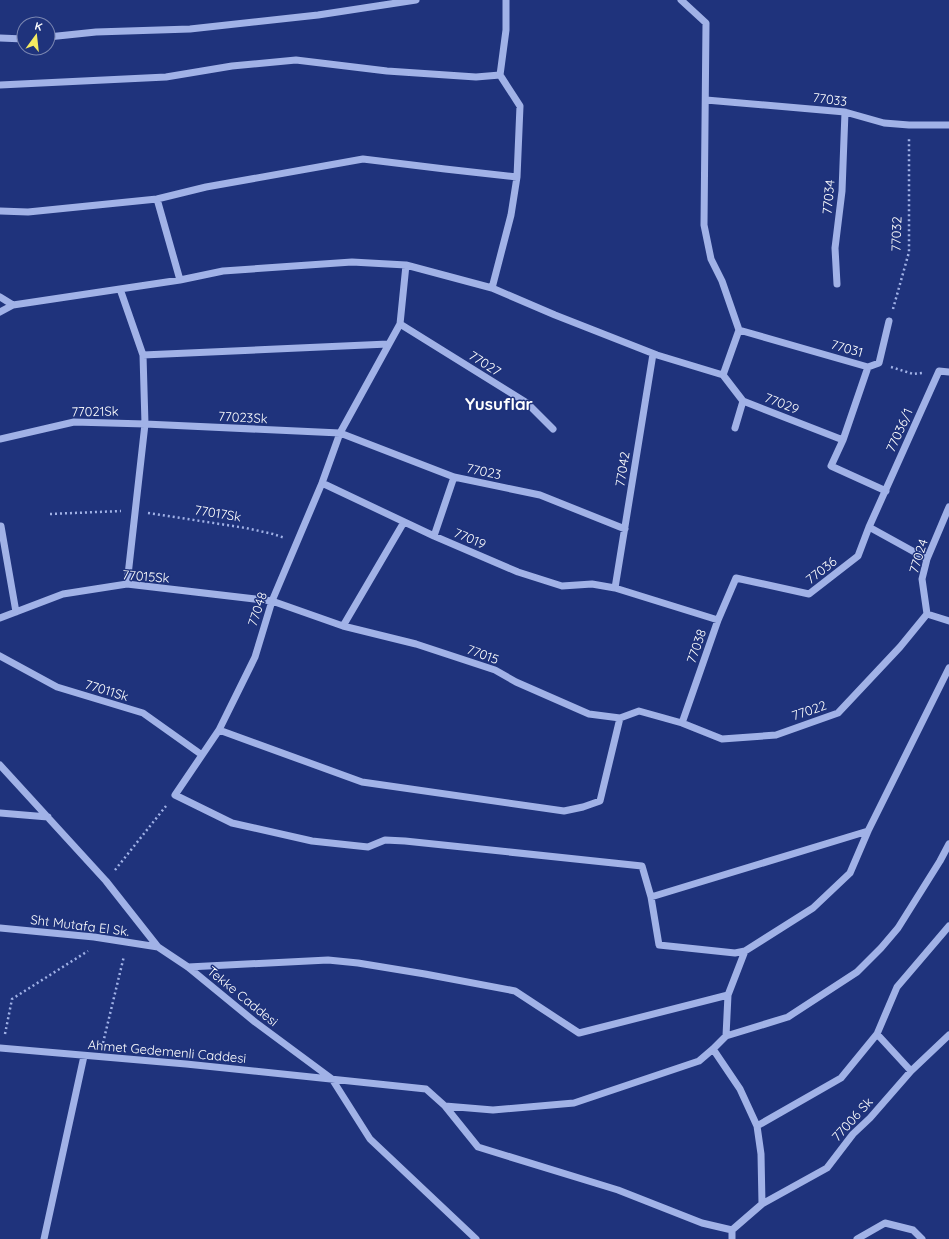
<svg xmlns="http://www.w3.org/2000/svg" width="949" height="1239" viewBox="0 0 949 1239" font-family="Quicksand,sans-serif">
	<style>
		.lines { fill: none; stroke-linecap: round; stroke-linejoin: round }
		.path { stroke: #a1b2e7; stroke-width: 2.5; stroke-dasharray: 2 3; stroke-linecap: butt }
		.minor { stroke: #a1b2e7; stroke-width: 7 }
		.labels { text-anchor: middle; stroke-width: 3; stroke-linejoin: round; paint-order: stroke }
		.street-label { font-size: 13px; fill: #fff; stroke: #1f337c }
		.district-label { font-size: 17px; font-weight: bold; fill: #fff; stroke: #1f337c }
	</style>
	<rect width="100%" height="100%" fill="#1f337c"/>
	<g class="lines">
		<!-- path -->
		<path class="path" d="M893,309L909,252V138
			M891,367L913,374L923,373
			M148,513L246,528L273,534L285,538
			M50,514L121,511
			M115,870L166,806
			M5,1034L12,999L88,951
			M103,1043L124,956"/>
		<!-- minor -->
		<path class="minor" d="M681,0L706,23L704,225L711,259L722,281L739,330L723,375
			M48,37L96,32L190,29L318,15L416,0
			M0,38L24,39
			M0,85L166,77L232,66L296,60L387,71L476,77L500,75
			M706,100L845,112L884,123L909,125H949
			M157,199L180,280
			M0,211L28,212L157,199L206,187L363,159L445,169L517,177
			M406,265L400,324L340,433L322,483L272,601L255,657L219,730L175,795L232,823L312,841L368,847L385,840L405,841L642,866L651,897L659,945L735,953L745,951L813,908L850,873L868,831L949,668
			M837,284L835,248L842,191L845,112
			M492,288L511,215L517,177L520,106L500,75L506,30V0
			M120,289L143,355L145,424L127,584
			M0,297L13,305
			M0,312L13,305L180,280L223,271L352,262L406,265L492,288L555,315L657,355L723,375
			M400,324L527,403L553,429
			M739,330L868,367L879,363L889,321
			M143,355L388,344
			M868,367L843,440L831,466L886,491
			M723,375L743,401L843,440
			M735,428L743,401
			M0,439L74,422L145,424L340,433L454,477L540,495L625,529
			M322,483L434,536L518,572L562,586L592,584L615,588L718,620
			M0,526H1L16,612
			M869,527L927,559
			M434,536L454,477
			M615,588L653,354
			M927,614L922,579L927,559L949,507
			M927,614L949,621
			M0,618L63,594L127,584L272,601L343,626L416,644L495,670L516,682L589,714L620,718L639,711L682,723L722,739L776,735L838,713L900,647L927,614
			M343,626L404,522
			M0,656L57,687L143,713L202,755
			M682,723L718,620L736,578L809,594L858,556L869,527L939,371L949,372
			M219,730L362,782L564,811L583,807L600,801L620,718
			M0,765L106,881L158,947L188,967L255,1022L332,1079L370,1139L476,1239
			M0,813L48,817
			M651,897L868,831
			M0,928L94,937L158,947
			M188,967L328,960L358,963L425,974L515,991L579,1033L728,995
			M877,1034L911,1071
			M726,1036L728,995L745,951
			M0,1048L186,1064L426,1089L445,1106L493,1110L574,1103L699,1061L713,1049L726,1036L788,1017L857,972L881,948L898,928L940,861L949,844
			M713,1049L740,1089L757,1126L761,1154L762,1204L732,1230V1239
			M445,1106L478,1147L618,1190L702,1223L732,1230
			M757,1126L841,1078L877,1034L897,987L949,926
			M762,1204L827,1168L853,1134L870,1118L911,1071L949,1035
			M44,1239L84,1056
			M857,1239L885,1223L913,1230L922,1239"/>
	</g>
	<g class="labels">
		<!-- street labels -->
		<g class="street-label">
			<text transform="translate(830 99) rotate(7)" y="5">77033</text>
			<text transform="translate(828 197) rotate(-85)" y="5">77034</text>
			<text transform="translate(896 234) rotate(-88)" y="5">77032</text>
			<text transform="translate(847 348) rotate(16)" y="5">77031</text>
			<text transform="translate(485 363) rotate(32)" y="5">77027</text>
			<text transform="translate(782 403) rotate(21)" y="5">77029</text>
			<text transform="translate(95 411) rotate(-1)" y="5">77021Sk</text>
			<text transform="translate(243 417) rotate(3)" y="5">77023Sk</text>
			<text transform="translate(899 430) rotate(-66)" y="5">77036/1</text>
			<text transform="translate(622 469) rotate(-81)" y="5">77042</text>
			<text transform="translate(484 471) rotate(12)" y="5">77023</text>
			<text transform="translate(218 513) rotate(9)" y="5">77017Sk</text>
			<text transform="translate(470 538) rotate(23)" y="5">77019</text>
			<text transform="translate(918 556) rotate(-73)" y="5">77024</text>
			<text transform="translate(821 570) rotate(-38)" y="5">77036</text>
			<text transform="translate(146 576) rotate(4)" y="5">77015Sk</text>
			<text transform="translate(257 609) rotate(-72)" y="5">77048</text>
			<text transform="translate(696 646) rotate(-71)" y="5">77038</text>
			<text transform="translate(483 654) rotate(20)" y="5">77015</text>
			<text transform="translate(107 690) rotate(17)" y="5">77011Sk</text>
			<text transform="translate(809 710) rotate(-19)" y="5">77022</text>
			<text transform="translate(80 925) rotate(7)" y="5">Sht Mutafa El Sk.</text>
			<text transform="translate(243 996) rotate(39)" y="5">Tekke Caddesi</text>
			<text transform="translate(167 1051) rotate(5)" y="5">Ahmet Gedemenli Caddesi</text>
			<text transform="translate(852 1119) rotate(-48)" y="5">77006 Sk</text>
		</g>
		<!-- district labels -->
		<g class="district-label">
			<text x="499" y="410">Yusuflar</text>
		</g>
	</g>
	<!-- north arrow -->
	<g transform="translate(36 36) rotate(15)"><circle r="19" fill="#1f337c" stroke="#7985b0"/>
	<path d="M0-3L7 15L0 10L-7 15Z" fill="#f5ea61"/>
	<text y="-6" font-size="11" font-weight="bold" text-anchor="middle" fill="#ffffff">K</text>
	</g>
</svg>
